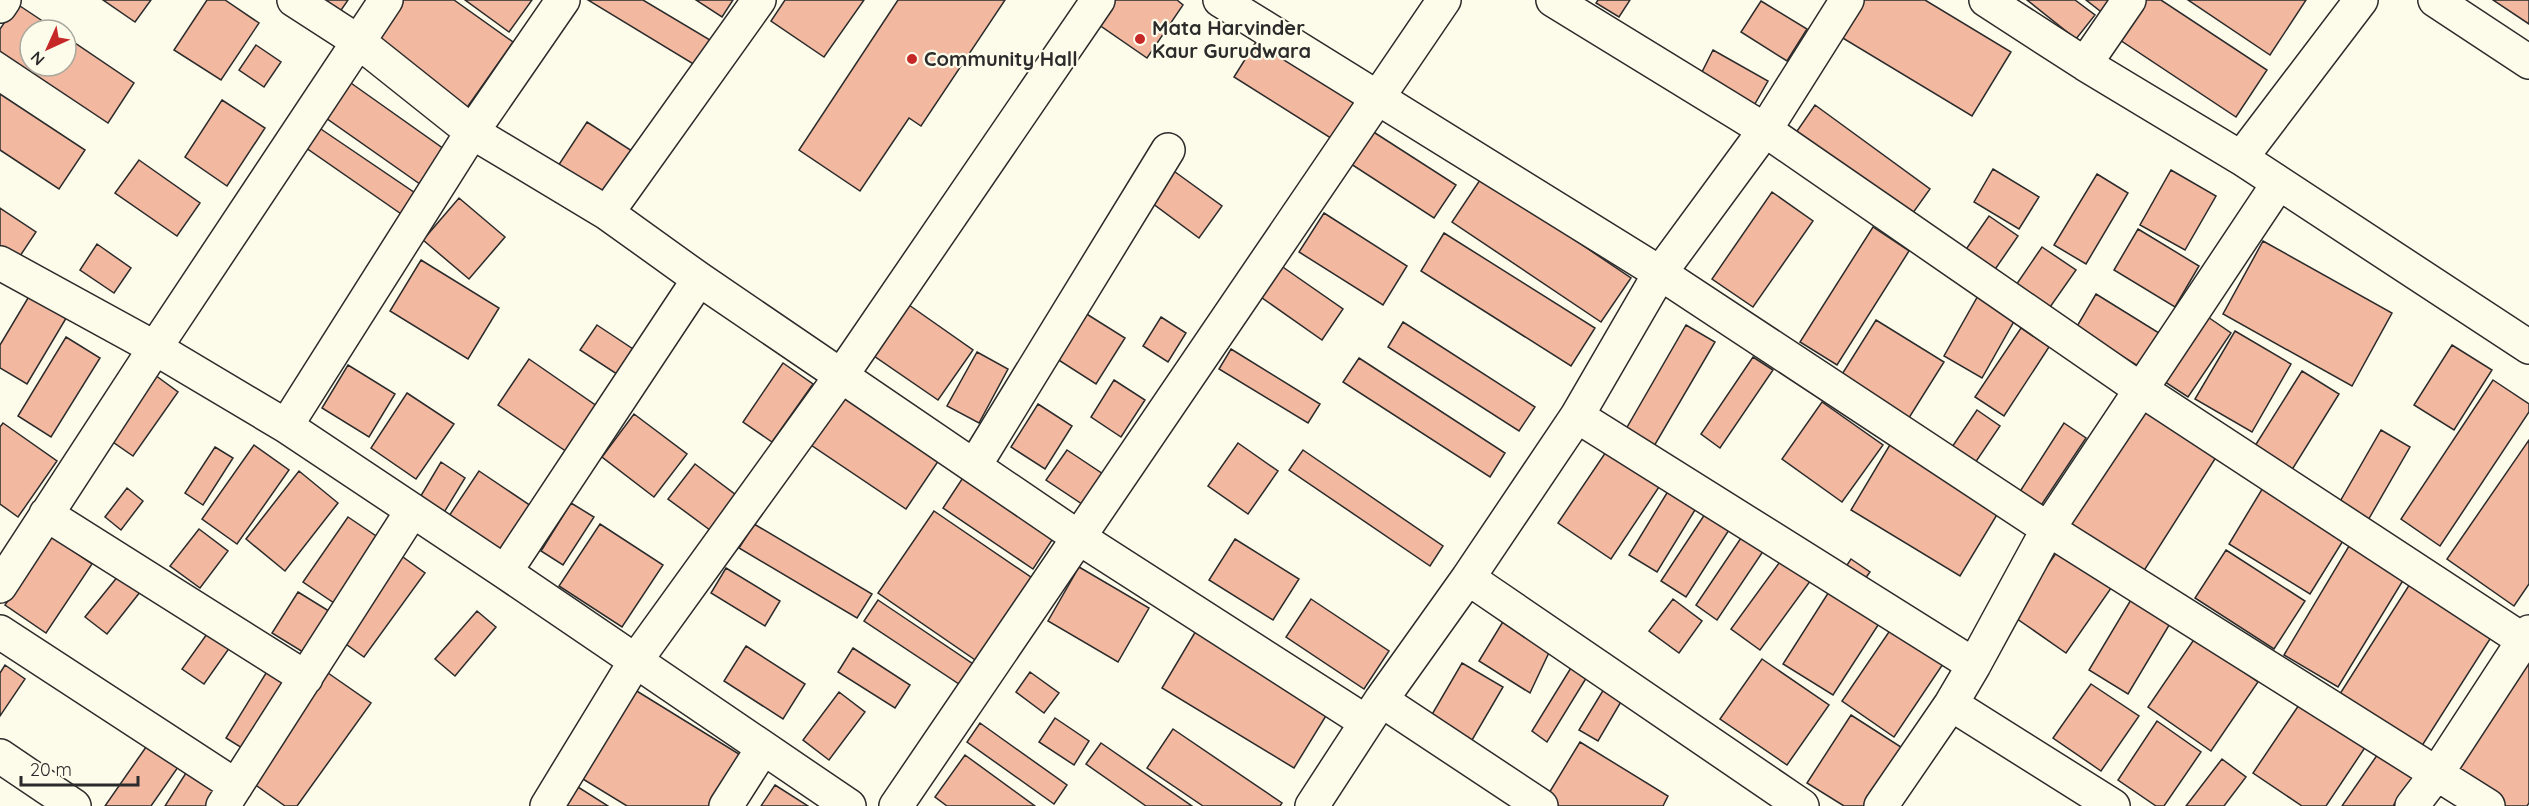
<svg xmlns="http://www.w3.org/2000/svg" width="2529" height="806" viewBox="0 0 2529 806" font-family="Quicksand,sans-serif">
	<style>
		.building { fill: #f2b8a0; stroke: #2b2b2b; stroke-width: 1.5 }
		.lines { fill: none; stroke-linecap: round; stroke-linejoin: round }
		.street-casing { stroke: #2b2b2b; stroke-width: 36 }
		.street { stroke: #fdfbea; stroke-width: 33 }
		.poi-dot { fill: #c62828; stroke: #fdfbea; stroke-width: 2 }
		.labels { text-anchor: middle; stroke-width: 4.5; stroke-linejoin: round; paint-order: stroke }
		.poi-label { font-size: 20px; font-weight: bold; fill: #2b2b2b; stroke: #fdfbea; text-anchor: start }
	</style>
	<rect width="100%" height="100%" fill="#fdfbea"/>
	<!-- building -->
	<path class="building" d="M103,0H151L135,22Z
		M207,0H225L259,23L221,80L174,50Z
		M309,0H348L335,19Z
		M395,0H454L513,42L466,109L367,40Z
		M465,0H532L509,32Z
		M588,0H643L710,40L695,65Z
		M696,0H733L722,17Z
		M785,0H864L824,57L771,21Z
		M898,0H1005L921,126L909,118L860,191L799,150Z
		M1106,0H1177L1183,5L1147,58L1092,20Z
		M1598,0H1630L1619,17L1596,3Z
		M1864,0H1925L2011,52L1972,116L1841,37Z
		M2027,0H2075L2095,15L2076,39Z
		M2086,0H2123L2109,18Z
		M2138,0H2161L2267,70L2236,117L2114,36Z
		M2188,0H2306L2270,55Z
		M2493,0H2529V24Z
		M1761,1L1807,29L1787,61L1741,32Z
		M17,4L56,30H30V66H66V37L134,83L108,123L0,51V29Z
		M1259,37L1362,101L1337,142L1234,77Z
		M256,45L281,62L264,87L239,70Z
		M1713,50L1768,81L1752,109L1699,78Z
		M341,76L451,154L427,189L316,111Z
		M0,94L85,150L59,189L0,150Z
		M222,100L265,128L227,186L185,157Z
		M1815,105L1930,189L1910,217L1795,134Z
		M587,122L632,151L602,199L556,169Z
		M312,123L421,197L407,218L299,143Z
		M1372,131L1456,185L1434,218L1351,164Z
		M139,160L200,203L177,236L115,193Z
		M1171,169L1222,206L1199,238L1148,200Z
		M1993,169L2039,197L2019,229L1974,202Z
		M2171,170L2216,196L2185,250L2140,225Z
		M2097,174L2128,193L2086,264L2054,245Z
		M1482,177L1631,278L1601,322L1452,222Z
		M1772,192L1813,221L1753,307L1712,279Z
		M459,198L505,237L469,279L423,240Z
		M0,208L36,232L14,265L0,255Z
		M1324,213L1407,266L1383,305L1299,252Z
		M1989,216L2018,236L1987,281L1958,261Z
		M1873,227L1909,251L1837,365L1800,342Z
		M2138,229L2199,266L2175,307L2114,270Z
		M1444,233L1595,328L1571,366L1421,271Z
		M2263,241L2392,313L2352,386L2223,314Z
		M97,244L131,268L114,293L80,270Z
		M2042,247L2076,270L2048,310L2014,288Z
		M421,260L499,308L468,359L390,311Z
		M1277,263L1343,309L1322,340L1255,293Z
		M31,293L68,315L27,384L0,368V345Z
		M1979,294L2017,316L1982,378L1944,356Z
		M2096,294L2159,333L2138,366L2076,328Z
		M909,305L973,350L938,400L874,356Z
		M1085,313L1125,338L1096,384L1057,359Z
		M2205,315L2231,333L2188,397L2162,380Z
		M1161,317L1186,333L1168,362L1143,346Z
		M1876,320L1944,362L1907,421L1839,379Z
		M1403,322L1535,407L1519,431L1388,347Z
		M597,325L642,355L626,380L580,350Z
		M1686,325L1715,342L1650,453L1622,436Z
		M2021,328L2049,347L2004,416L1975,397Z
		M2235,331L2291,364L2252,432L2195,399Z
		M66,337L100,358L51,437L18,416Z
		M2452,345L2492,370L2454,430L2414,405Z
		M1231,349L1320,404L1308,423L1219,369Z
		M977,352L1008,369L979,423L947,406Z
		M1753,357L1773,370L1720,448L1701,434Z
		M1359,358L1505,453L1490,477L1343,382Z
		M529,359L604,411L573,456L498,405Z
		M783,363L813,384L772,442L743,422Z
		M348,365L395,394L369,437L322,408Z
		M2302,371L2339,394L2290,473L2253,449Z
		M155,375L178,392L133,456L110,440Z
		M1114,380L1145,400L1121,437L1091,417Z
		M2493,380L2529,404V412L2440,546L2401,519Z
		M407,393L454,424L416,479L371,448Z
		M842,393L939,460L906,509L808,443Z
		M1822,402L1883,445L1842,502L1782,459Z
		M1038,404L1072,426L1045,469L1011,447Z
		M2147,405L2220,451L2140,577L2067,531Z
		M1977,410L2000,426L1973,466L1950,450Z
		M634,414L687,454L654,497L602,457Z
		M3,423L57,461L18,517L0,504V427Z
		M2064,423L2086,438L2040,507L2019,493Z
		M2381,430L2410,447L2367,522L2338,505Z
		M2529,440V584L2514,606L2447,559Z
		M1238,443L1278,471L1248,514L1208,486Z
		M1612,443L1665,478L1611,559L1558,523Z
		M1891,443L2001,508L1960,576L1851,510Z
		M254,445L289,470L237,544L202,519Z
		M215,447L233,458L203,505L185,493Z
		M1067,450L1103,474L1082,504L1046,480Z
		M1303,450L1443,546L1430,566L1289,470Z
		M441,462L465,478L440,519L416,504Z
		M695,464L740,498L714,533L668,499Z
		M968,470L1058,531L1033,569L943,508Z
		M299,471L338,503L285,571L246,539Z
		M479,471L537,510L507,554L449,516Z
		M2264,486L2346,536L2310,594L2229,544Z
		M127,488L143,501L121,530L105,517Z
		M1670,488L1698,505L1657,572L1629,555Z
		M571,503L594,517L563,565L541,551Z
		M934,511L1041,584L984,666L878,593Z
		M1705,514L1729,530L1686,597L1661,581Z
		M348,517L385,542L340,607L303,582Z
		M600,524L663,565L622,627L559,586Z
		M754,524L872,594L857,618L739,548Z
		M199,529L228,551L200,588L170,566Z
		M1745,532L1766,547L1717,620L1696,605Z
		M51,536L92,564L46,633L5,605Z
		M2355,536L2410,569L2338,687L2284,655Z
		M1235,539L1299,579L1273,620L1209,580Z
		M2063,543L2116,581L2066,653L2013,616Z
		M2226,550L2305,601L2274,649L2195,598Z
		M396,552L425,573L364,657L336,637Z
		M1782,559L1811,580L1760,650L1731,629Z
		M1851,559L1870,572L1857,590L1839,577Z
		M1079,567L1149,608L1118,662L1048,621Z
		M726,568L780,601L765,626L711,593Z
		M123,570L144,587L107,634L85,617Z
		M2415,576L2497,628L2418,752L2336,700Z
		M1832,587L1882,619L1833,695L1783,664Z
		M298,592L337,616L311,657L272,633Z
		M2135,593L2174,617L2128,694L2089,670Z
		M1311,599L1389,651L1364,689L1286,637Z
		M1673,599L1702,621L1679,653L1649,631Z
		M878,600L982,670L968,690L864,621Z
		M477,611L496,627L455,676L435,659Z
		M1507,615L1553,644L1530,693L1479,661Z
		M214,624L235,640L204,684L182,669Z
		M1200,624L1332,706L1294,768L1162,688Z
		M1893,626L1945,661L1894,737L1842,701Z
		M2195,638L2258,682L2211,751L2148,707Z
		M746,646L805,684L783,719L724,681Z
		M853,648L910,685L895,708L838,672Z
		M1577,658L1593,667L1547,742L1532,731Z
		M2529,658V803L2527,806H2506L2456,775Z
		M1762,659L1829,705L1787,765L1720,719Z
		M1462,663L1503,687L1468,747L1427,723Z
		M5,665L25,679L0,716V673Z
		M271,665L295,680L250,753L226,738Z
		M1030,672L1059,693L1044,713L1016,692Z
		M328,673L371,703L297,806H285L250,781Z
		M1607,684L1625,695L1598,741L1579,730Z
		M2091,684L2139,716L2101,771L2053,738Z
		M627,685L747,759L718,806H627L573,773Z
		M839,692L865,712L829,760L803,740Z
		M2303,699L2368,743L2326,806H2302L2253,773Z
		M1851,715L1904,749L1868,806H1844L1807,783Z
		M1055,718L1089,741L1074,765L1039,742Z
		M2157,721L2201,752L2164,806H2156L2118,780Z
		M980,723L1067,785L1054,804L967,742Z
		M1173,729L1282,803L1280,806H1203L1147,768Z
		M153,737L185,757L151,806H105Z
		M1580,742L1668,796L1663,806H1559L1546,798Z
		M1101,743L1192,806H1146L1086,764Z
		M2380,751L2415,774L2393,806H2342Z
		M965,755L1035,806H947L935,797Z
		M2222,759L2246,777L2224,806H2186Z
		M193,762L222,781L207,806H165Z
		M570,782L608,806H554Z
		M775,785L808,806H761Z"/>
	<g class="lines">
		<defs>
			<path id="street" d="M294,0L359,42L472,132L607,213L699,279L1078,537L1366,722
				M1220,0L1660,273L2048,529L2488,806
				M1553,0L1765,130L2140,389L2529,644
				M1986,0L2085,64L2241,158L2529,347
				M2435,0L2529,62
				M0,6L4,0
				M2085,64L2129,0
				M2241,158L2361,0
				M607,213L759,0
				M0,263L155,348L286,426L505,572L849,806
				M1577,416L1974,665
				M286,426L472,132L563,0
				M975,465L1168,150
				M46,514L306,678
				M505,572L699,279
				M1468,578L1802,806
				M0,586L155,348L386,0
				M0,632L236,786
				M1381,700L1541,806
				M1951,704L2113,806
				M0,756L74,806
				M223,806L412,511
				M547,806L636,660L841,376L1098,0
				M726,806L763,748
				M896,806L1444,0
				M1312,806L1381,700L1468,578L1577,416L1660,273L1765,130L1847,0
				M1881,806L1951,704L1974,665L2048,529L2278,184
				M2412,806L2437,773L2529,632"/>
		</defs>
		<!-- street casing -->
		<use href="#street" class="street-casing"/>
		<!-- street -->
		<use href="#street" class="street"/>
	</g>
	<!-- markers -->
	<g class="poi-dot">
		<circle cx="1140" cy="39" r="6"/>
		<circle cx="912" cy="59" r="6"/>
	</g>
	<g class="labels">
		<!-- poi labels -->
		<g class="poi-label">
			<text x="1152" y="35">Mata Harvinder<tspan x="1152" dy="23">Kaur Gurudwara</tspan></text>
			<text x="924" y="66">Community Hall</text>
		</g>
	</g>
	<!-- north arrow -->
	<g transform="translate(48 48) rotate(225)"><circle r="28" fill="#fdfbea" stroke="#a9a89e" stroke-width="1.5"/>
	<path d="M0-4.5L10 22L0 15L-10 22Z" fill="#c62828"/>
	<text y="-9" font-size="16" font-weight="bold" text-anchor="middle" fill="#2b2b2b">N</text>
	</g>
	<!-- scale -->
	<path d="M21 776v9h117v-9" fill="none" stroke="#2b2b2b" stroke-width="3"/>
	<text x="30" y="776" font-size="18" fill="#2b2b2b" stroke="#fdfbea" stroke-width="4.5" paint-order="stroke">20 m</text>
</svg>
